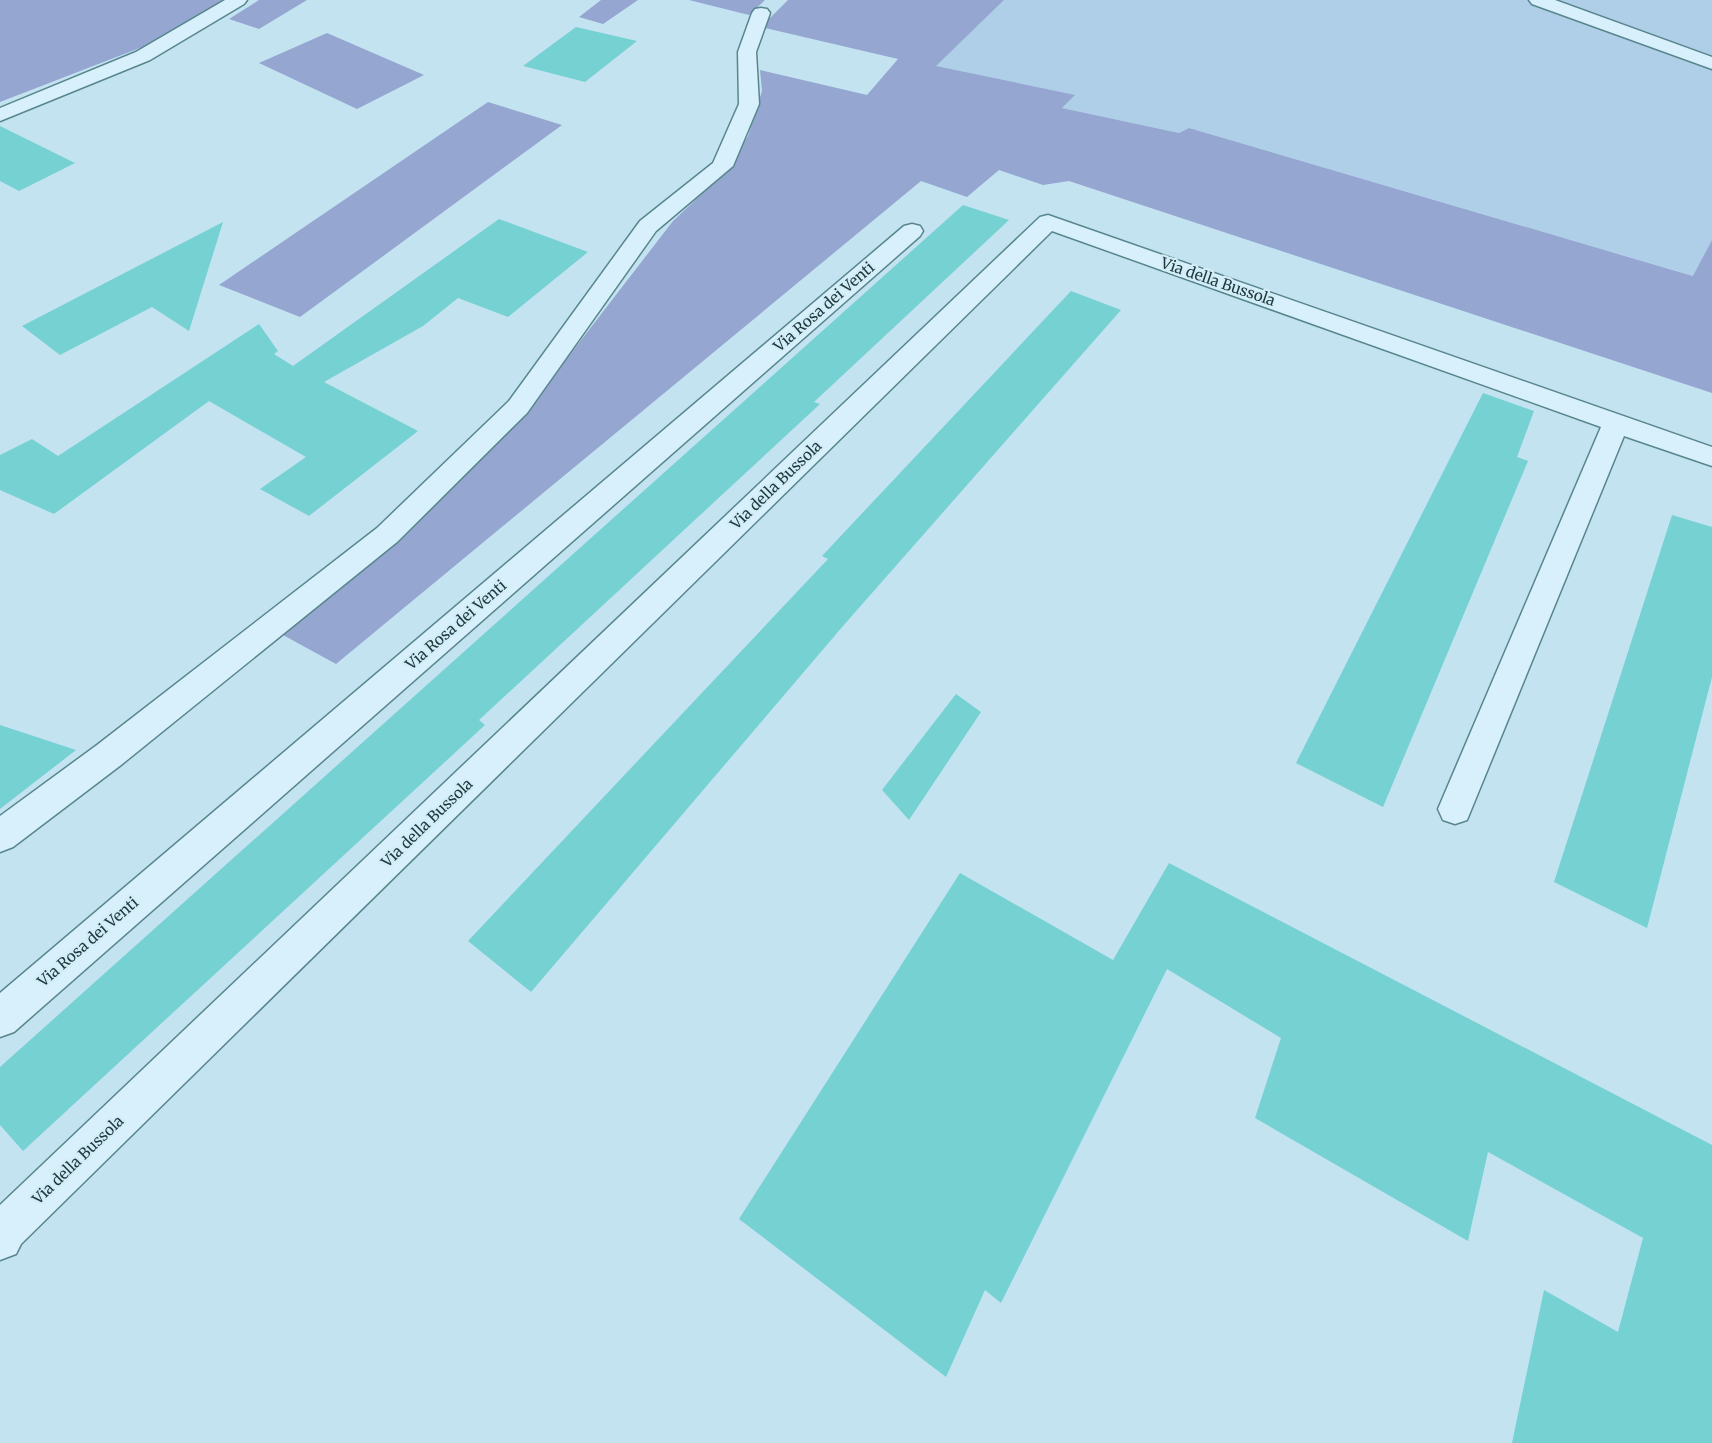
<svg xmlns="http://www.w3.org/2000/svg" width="1712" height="1443" viewBox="0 0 1712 1443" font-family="Merriweather,serif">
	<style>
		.farmland { fill: #afcfe8 }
		.green { fill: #95a6d1 }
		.building { fill: #76d1d2 }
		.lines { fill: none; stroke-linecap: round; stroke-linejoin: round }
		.minor-casing { stroke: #58868d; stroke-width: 3 }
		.minor { fill: #d7f0fb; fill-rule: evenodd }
		.labels { text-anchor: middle; stroke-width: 4.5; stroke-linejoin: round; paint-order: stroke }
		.street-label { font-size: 15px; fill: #1d393c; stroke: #d3edf8 }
	</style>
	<rect width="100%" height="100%" fill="#c3e3f1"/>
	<!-- farmland -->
	<path class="farmland" d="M1004,0H1712V240L1694,276L1189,128L1179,133L1062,108L1074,96L935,66Z"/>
	<!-- green -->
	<path class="green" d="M0,0H223L158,41L0,102Z
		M259,0H307L259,29L229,19Z
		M601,0H638L603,24L579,17Z
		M689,0H765L749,15Z
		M788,0H1004L936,66L1075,95L1062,108L1179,133L1189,128L1693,276L1712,240V393L1069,181L1043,185L999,170L967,197L921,181L336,664L283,635L461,477L541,392L673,221L722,175L748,136L762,91L760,70L867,95L898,59L761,27Z
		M327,33L424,75L357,109L259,63Z
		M488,102L562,125L300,317L219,285Z"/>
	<!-- building -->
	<path class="building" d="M576,27L637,41L585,82L523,66Z
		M0,126L75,163L19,191L0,181Z
		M963,205L1009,220L814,402L820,404L479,720L485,725L23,1151L0,1125V1067Z
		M499,219L588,252L508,317L458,298L423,326L324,382L418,431L309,516L260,489L306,457L209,401L54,514L0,490V455L32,439L58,456L259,324L278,351L274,354L293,366Z
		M223,222L189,331L152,307L60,355L22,326Z
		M1071,291L1121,310L843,626L531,992L468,941L828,559L822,556Z
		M1483,393L1534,411L1517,457L1528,461L1383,807L1296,763Z
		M1672,515L1712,527V677L1647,928L1554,882Z
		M956,694L981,712L909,820L882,790Z
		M0,725L76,750L0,809Z
		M1169,863L1712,1145V1443H1512L1544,1290L1618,1332L1643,1238L1488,1152L1468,1241L1255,1118L1281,1038L1167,969L1001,1303L985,1290L946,1377L739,1219L960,873L1113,960Z"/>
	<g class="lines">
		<defs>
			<path id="minor" d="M225,0H247L244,4L150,60L0,121V108L136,52Z
				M1529,0H1555L1712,57V69L1532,4Z
				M761,8L767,9L770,13L756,52L759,104L733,166L656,231L527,413L397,542L121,765L13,847L0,852V816L97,745L377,528L509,401L640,221L713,163L739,104L738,52L752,13L755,9Z
				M1048,215L1712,447V466L1624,436L1467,820L1455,824L1443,820L1438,809L1601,427L1052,231L21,1244L16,1254L0,1260V1205L1040,217Z
				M912,224L920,226L923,231L920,236L14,1032L0,1037V993L904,226Z"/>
		</defs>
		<!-- minor casing -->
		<use href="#minor" class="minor-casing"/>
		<!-- minor -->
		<use href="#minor" class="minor"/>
	</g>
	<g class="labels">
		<!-- street labels -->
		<g class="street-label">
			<text transform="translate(1218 282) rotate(19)" y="5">Via della Bussola</text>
			<text transform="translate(824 307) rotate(-41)" y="5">Via Rosa dei Venti</text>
			<text transform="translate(776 485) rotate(-44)" y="5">Via della Bussola</text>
			<text transform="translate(456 625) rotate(-41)" y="5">Via Rosa dei Venti</text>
			<text transform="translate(427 823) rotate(-44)" y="5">Via della Bussola</text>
			<text transform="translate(88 942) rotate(-41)" y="5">Via Rosa dei Venti</text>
			<text transform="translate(78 1160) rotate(-44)" y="5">Via della Bussola</text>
		</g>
	</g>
</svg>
